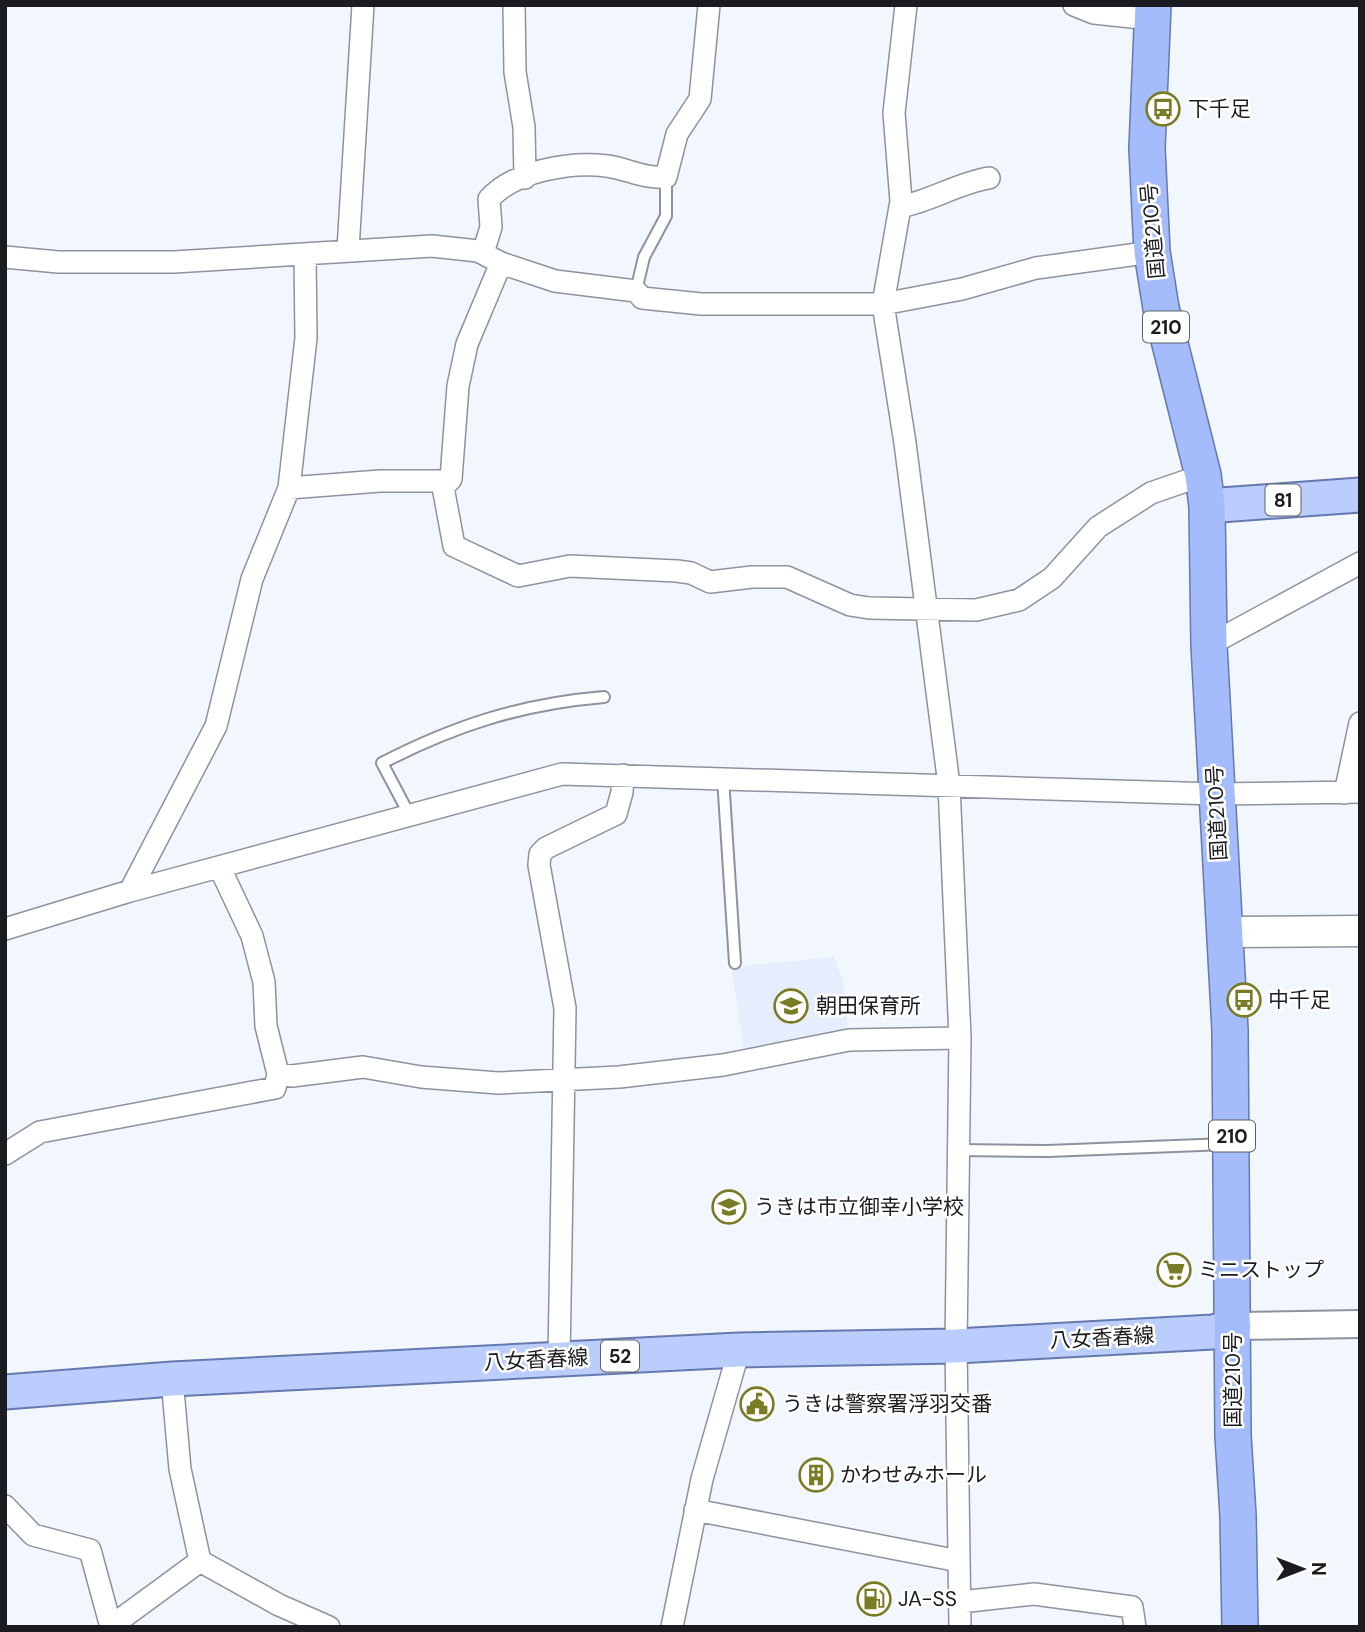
<svg xmlns="http://www.w3.org/2000/svg" width="1365" height="1632" viewBox="0 0 1365 1632" font-family="'DM Sans','Noto Sans JP',sans-serif">
	<style>
		.built { fill: #e6edfc }
		.lines { fill: none; stroke-linecap: round; stroke-linejoin: round }
		.service-casing { stroke: #8e929e; stroke-width: 14 }
		.minor-casing { stroke: #8e929e; stroke-width: 24 }
		.tertiary-casing { stroke: #8e929e; stroke-width: 30 }
		.secondary-casing { stroke: #8e929e; stroke-width: 33 }
		.primary-casing { stroke: #6679ae; stroke-width: 37 }
		.trunk-casing { stroke: #6679ae; stroke-width: 38 }
		.service { stroke: #fff; stroke-width: 10 }
		.minor { stroke: #fff; stroke-width: 21 }
		.tertiary { stroke: #fff; stroke-width: 26 }
		.secondary { stroke: #fff; stroke-width: 30 }
		.primary { stroke: #bbcdfc; stroke-width: 33 }
		.trunk { stroke: #a4bcfb; stroke-width: 35 }
		.labels { text-anchor: middle; stroke-width: 5; stroke-linejoin: round; paint-order: stroke }
		.shield { fill: #fff; stroke: #5f6064; stroke-width: 2 }
		.shield-label { font-size: 19px; font-weight: bold; fill: #1b1c21 }
		.poi-label { font-size: 21px; fill: #1b1c21; stroke: #fff; text-anchor: start }
		.street-label { font-size: 21px; fill: #1b1c21; stroke: #fff }
	</style>
	<rect width="100%" height="100%" fill="#f2f6fd"/>
	<!-- built -->
	<path class="built" d="M834,957L844,984L847,1027L814,1040L745,1055L731,967Z"/>
	<g class="lines">
		<defs>
			<path id="service" d="M636,291L644,257L666,216V177
				M723,778L735,963
				M409,814L382,763C456,725 521,704 604,697
				M959,1150L1048,1151L1226,1144"/>
			<path id="minor" d="M514,5L515,72L524,127L525,178
				M906,5L894,113L901,201L883,304L905,443L949,785L960,1038L956,1346L960,1627
				M1074,5L1094,13L1151,19
				M900,207C931,201 958,183 989,178
				M348,249L363,5
				M483,253L491,227L489,199C514,171 571,161 607,166C628,169 645,179 666,177L677,134L700,99L709,5
				M5,257L58,262H174L432,246L478,251L501,263L555,281L636,291L642,298L701,304H883L962,289L1036,268L1152,252
				M501,263L467,344L458,386L451,479L443,487L454,546L518,576L570,566L677,571L691,573L710,582L752,577H787L850,605L869,608L976,610L1019,600L1052,578L1098,527L1151,493L1203,475
				M289,488L380,481H439L447,483
				M1209,645L1360,563
				M1345,793L1360,723
				M220,868L252,936L264,982L266,1026L278,1074L292,1076L363,1067L421,1077L498,1083L619,1077L723,1065L849,1040L960,1038
				M130,891L216,726L252,579L289,488L306,338L305,256
				M5,929L130,891L562,774L1216,794L1360,792
				M5,1154L40,1132L275,1088L278,1074
				M559,1359L565,1008L539,865L540,854L546,848L616,814L622,792L623,775
				M172,1379L180,1469L200,1561L279,1605L329,1627
				M5,1506L33,1535L90,1550L111,1627
				M695,1510L959,1561
				M960,1602L1034,1594L1132,1607L1135,1627
				M110,1627L200,1561
				M672,1627L702,1479L739,1350"/>
			<path id="tertiary" d="M1234,1326L1360,1324"/>
			<path id="secondary" d="M1223,932L1360,931"/>
			<path id="primary" d="M1207,506L1360,495
				M5,1392L172,1379L739,1350L956,1346L1213,1332L1234,1326"/>
			<path id="trunk" d="M1153,5L1147,148L1152,252L1161,308L1203,475L1207,506L1209,645L1230,1030L1233,1436L1238,1515L1240,1627"/>
		</defs>
		<!-- service casing -->
		<use href="#service" class="service-casing"/>
		<!-- minor casing -->
		<use href="#minor" class="minor-casing"/>
		<!-- tertiary casing -->
		<use href="#tertiary" class="tertiary-casing"/>
		<!-- secondary casing -->
		<use href="#secondary" class="secondary-casing"/>
		<!-- primary casing -->
		<use href="#primary" class="primary-casing"/>
		<!-- trunk casing -->
		<use href="#trunk" class="trunk-casing"/>
		<!-- service -->
		<use href="#service" class="service"/>
		<!-- minor -->
		<use href="#minor" class="minor"/>
		<!-- tertiary -->
		<use href="#tertiary" class="tertiary"/>
		<!-- secondary -->
		<use href="#secondary" class="secondary"/>
		<!-- primary -->
		<use href="#primary" class="primary"/>
		<!-- trunk -->
		<use href="#trunk" class="trunk"/>
	</g>
	<!-- icons -->
	<defs>
		<symbol id="bus-ring" viewBox="-11 -11 22 22"><circle r="9.5" fill="#fff" stroke="#797c24" stroke-width="1.5"/><path d="M-5-6H5V4H4V6H2V4H-2V6H-4V4H-5ZM-3.5-4V0h7V-4ZM-3.5 1.2v1.5H-2V1.2ZM2 1.2v1.5H3.5V1.2Z" fill="#797c24"/></symbol>
		<symbol id="school-ring" viewBox="-11 -11 22 22"><circle r="9.5" fill="#fff" stroke="#797c24" stroke-width="1.5"/><path d="M0-5L7-2L0 1L-7-2ZM-4 1L0 2.5L4 1V4Q0 6-4 4Z" fill="#797c24"/></symbol>
		<symbol id="supermarket-ring" viewBox="-11 -11 22 22"><circle r="9.5" fill="#fff" stroke="#797c24" stroke-width="1.5"/><path d="M-6-5.5h2.5l.6 2H6L4.5 2H-2.5L-4.4-4H-6ZM-1.5 3.2a1.3 1.3 0 1 0 .1 0ZM3 3.2a1.3 1.3 0 1 0 .1 0Z" fill="#797c24"/></symbol>
		<symbol id="civic-ring" viewBox="-11 -11 22 22"><circle r="9.5" fill="#fff" stroke="#797c24" stroke-width="1.5"/><path d="M-.6-6.5H3V-4.5H.6V-3L4-1V1h2V6H-6V1h2V-1L-.6-3ZM-1.2 2.5V6h2.4V2.5Z" fill="#797c24"/></symbol>
		<symbol id="building-ring" viewBox="-11 -11 22 22"><circle r="9.5" fill="#fff" stroke="#797c24" stroke-width="1.5"/><path d="M-4-6H4V6H1V3H-1V6H-4ZM-2.5-4.3h1.7v1.8h-1.7ZM.8-4.3h1.7v1.8H.8ZM-2.5-1h1.7V.8h-1.7ZM.8-1h1.7V.8H.8Z" fill="#797c24"/></symbol>
		<symbol id="fuel-ring" viewBox="-11 -11 22 22"><circle r="9.5" fill="#fff" stroke="#797c24" stroke-width="1.5"/><path d="M-5.5-6h7V0h2V4h1.3V-2.5L3-4.5l.8-.8L6-3V5H2.5V1h-1V6h-7ZM-4.2-4.7v3.2H.2V-4.7Z" fill="#797c24"/></symbol>
	</defs>
	<g fill-rule="evenodd">
		<use href="#bus-ring" x="1144" y="90" width="38" height="38"/>
		<use href="#bus-ring" x="1225" y="981" width="38" height="38"/>
		<use href="#school-ring" x="772" y="987" width="38" height="38"/>
		<use href="#school-ring" x="710" y="1188" width="38" height="38"/>
		<use href="#supermarket-ring" x="1155" y="1251" width="38" height="38"/>
		<use href="#civic-ring" x="738" y="1385" width="38" height="38"/>
		<use href="#building-ring" x="797" y="1456" width="38" height="38"/>
		<use href="#fuel-ring" x="855" y="1580" width="38" height="38"/>
	</g>
	<g class="labels">
		<!-- shield labels -->
		<g class="shield">
			<rect x="1143" y="311.5" width="46" height="31" rx="5"/>
			<rect x="1265.5" y="484.5" width="35" height="31" rx="5"/>
			<rect x="1209" y="1120.5" width="46" height="31" rx="5"/>
			<rect x="601" y="1340.5" width="38" height="31" rx="5"/>
		</g>
		<g class="shield-label">
			<text x="1166" y="334">210</text>
			<text x="1283" y="507">81</text>
			<text x="1232" y="1143">210</text>
			<text x="620" y="1363">52</text>
		</g>
		<!-- poi labels -->
		<g class="poi-label">
			<text x="1188" y="116">下千足</text>
			<text x="1268" y="1007">中千足</text>
			<text x="816" y="1013">朝田保育所</text>
			<text x="754" y="1214">うきは市立御幸小学校</text>
			<text x="1198" y="1277">ミニストップ</text>
			<text x="782" y="1411">うきは警察署浮羽交番</text>
			<text x="840" y="1482">かわせみホール</text>
			<text x="898" y="1606">JA-SS</text>
		</g>
		<!-- street labels -->
		<g class="street-label">
			<text transform="translate(1153 231) rotate(-95)" y="7">国道210号</text>
			<text transform="translate(1217 813) rotate(-93)" y="7">国道210号</text>
			<text transform="translate(1102 1338) rotate(-3)" y="7">八女香春線</text>
			<text transform="translate(536 1360) rotate(-3)" y="7">八女香春線</text>
			<text transform="translate(1233 1380) rotate(-90)" y="7">国道210号</text>
		</g>
	</g>
	<!-- border -->
	<rect width="1365" height="1632" fill="none" stroke="#1b1c21" stroke-width="14"/>
	<!-- north arrow -->
	<g transform="translate(1302 1569) rotate(90)" stroke="#ffffff" stroke-width="5" paint-order="stroke">
	<path d="M0-5L12 26L0 18L-12 26Z" fill="#1b1c21"/>
	<text y="-10" font-size="19" font-weight="bold" text-anchor="middle" fill="#1b1c21">N</text>
	</g>
</svg>
